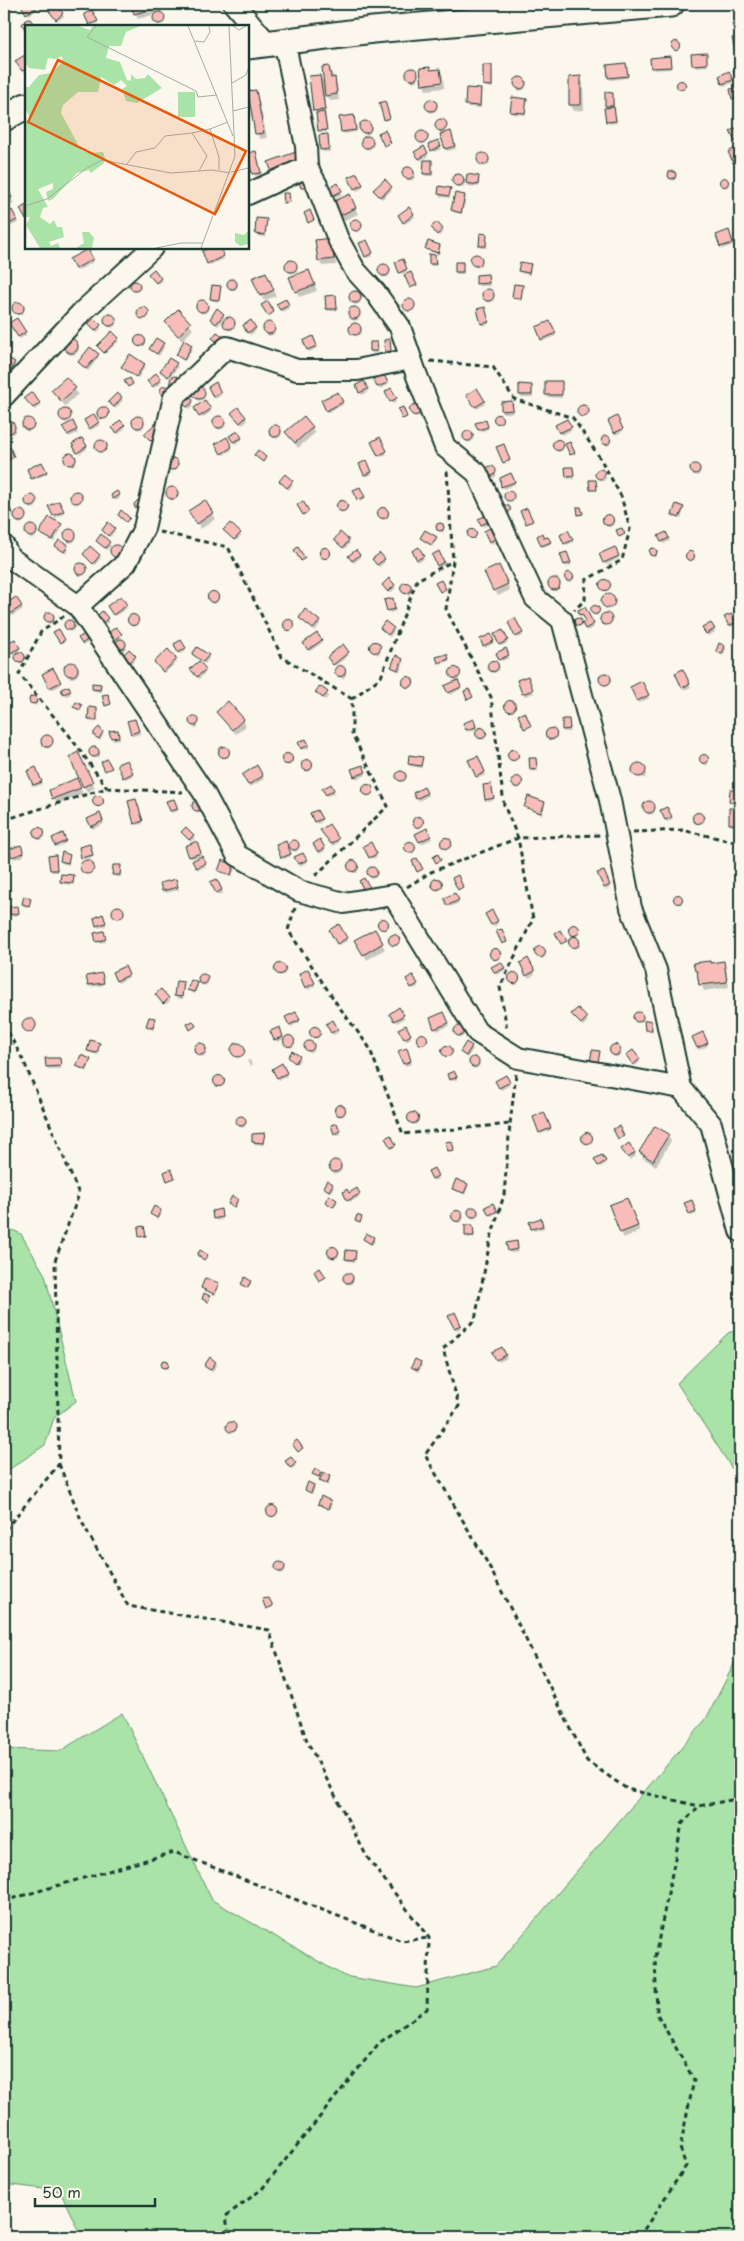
<svg xmlns="http://www.w3.org/2000/svg" width="744" height="2241" viewBox="0 0 744 2241" font-family="'Playpen Sans',sans-serif">
	<style>
		.green { fill: #a9e3a8; stroke: #64906e }
		.shadow { fill: #0003 }
		.building { fill: #f9bdb9; stroke: #1f3d34 }
		.lines { fill: none; stroke-linecap: round; stroke-linejoin: round }
		.minor-casing { stroke: #1f3d34; stroke-width: 24 }
		.major-casing { stroke: #1f3d34; stroke-width: 29 }
		.path { stroke: #1f3d34; stroke-width: 3; stroke-dasharray: 5 4; stroke-linecap: butt }
		.minor { stroke: #fbf7ec; stroke-width: 20 }
		.major { stroke: #fbf7ec; stroke-width: 25 }
		.inset-road { fill: none; stroke: #a3ada2; stroke-width: 1 }
		.view { fill: #e8590c; fill-opacity: 0.15; stroke: #e8590c; stroke-width: 2.5 }
		.inset-edge { fill: none; stroke: #1f3d34; stroke-width: 2.5 }
	</style>
	<rect width="100%" height="100%" fill="#fbf7ec"/>
	<filter id="ink" filterUnits="userSpaceOnUse"><feTurbulence type="fractalNoise" baseFrequency=".02" numOctaves="2"/><feDisplacementMap in="SourceGraphic" scale="10" xChannelSelector="R" yChannelSelector="G"/><feConvolveMatrix kernelMatrix="1 2 1 2 8 2 1 2 1" color-interpolation-filters="sRGB"/></filter>
	<g filter="url(#ink)">
		<!-- green -->
		<path class="green" d="M4,1226L21,1234L45,1275L76,1401L54,1418L45,1445L4,1473Z
			M740,1329V1481L677,1383L728,1333Z
			M740,1652V2237H100L80,2234L60,2191L4,2184V1749L60,1751L122,1713L212,1900L344,1976L416,1988L496,1966L706,1719Z"/>
		<!-- shadow -->
		<path class="shadow" d="M25,4H39L41,8L29,15L23,5Z
			M132,4H160L162,12L159,13L165,23L158,25L154,17L156,14L138,19Z
			M56,7L64,16L58,21L52,14Z
			M92,11L98,23L92,26L85,14Z
			M4,23L8,32L4,34Z
			M676,43L680,50L677,51L673,45Z
			M706,55L708,66L694,67L693,65Z
			M25,56L26,72L24,73L17,61Z
			M651,59H670L671,69L654,70Z
			M625,64L628,78L611,80L610,78Z
			M492,66L493,88L485,87L484,85Z
			M329,67L337,84L339,100L330,101L324,91L327,132L321,133L315,111L320,76L325,85Z
			M422,69L440,70L443,76L444,88L426,90L423,84Z
			M407.5 76a5.5 5.5 0 1 1 11 0a5.5 5.5 0 1 1-11 0Z
			M730,75L733,83L724,86L720,76Z
			M570,78H580L583,83L584,110L574,111L571,105Z
			M515.5 85a5.5 5.5 0 1 1 11 0a5.5 5.5 0 1 1-11 0Z
			M680,83L684,84V91L679,87Z
			M255,91L258,97L267,138L260,139L257,134Z
			M481,91V108L468,107L466,105Z
			M739,91L740,100L734,101L733,98Z
			M612,94L617,123L609,124L606,106Z
			M526,100V115L513,114L512,112Z
			M426.5 107a5.5 5.5 0 1 1 11 0a5.5 5.5 0 1 1-11 0Z
			M353,116L357,132L344,134L343,132Z
			M439,121L444,123L447,128L444,134L440,133L436,125Z
			M360.5 129a5.5 5.5 0 1 1 11 0a5.5 5.5 0 1 1-11 0Z
			M738,129L740,133V142L737,143L731,132Z
			M417.5 138a5.5 5.5 0 1 1 11 0a5.5 5.5 0 1 1-11 0Z
			M327,135L330,152H323L322,149Z
			M452,135L456,149L447,151L446,149Z
			M362.5 144a5.5 5.5 0 1 1 11 0a5.5 5.5 0 1 1-11 0Z
			M437,141L441,149L434,152L430,144Z
			M423,148L428,156L421,161L416,153Z
			M736,149L740,159V163L736,165L730,152Z
			M249,154L256,155L261,175L255,176Z
			M478.5 161a5.5 5.5 0 1 1 11 0a5.5 5.5 0 1 1-11 0Z
			M431,162L433,176H426L425,174Z
			M404.5 175a5.5 5.5 0 1 1 11 0a5.5 5.5 0 1 1-11 0Z
			M672,173L676,179L673,181L670,175Z
			M356,175L363,188L357,191L350,178Z
			M468,176L478,177L479,187L468,186Z
			M454.5 182a5.5 5.5 0 1 1 11 0a5.5 5.5 0 1 1-11 0Z
			M725,179L729,186L725,188L722,181Z
			M337,185L342,194L330,200L326,191Z
			M6,187L14,204L4,208V188Z
			M391,188L392,190L382,199L375,191Z
			M450,189V198L440,197L439,194Z
			M464,196L466,198L462,214L453,212L452,210Z
			M352,201L358,214L340,222L337,217Z
			M409,208L415,217L405,224L399,215Z
			M12,212L18,223L11,226L6,215Z
			M266,220V237L258,236L256,234Z
			M351.5 226a5.5 5.5 0 1 1 11 0a5.5 5.5 0 1 1-11 0Z
			M437,224L444,232L439,236L434,230Z
			M730,234L734,245L722,249L721,247Z
			M486,235L487,248H481L480,246Z
			M366,242L373,256L367,258L366,256Z
			M333,245L336,265L322,266L319,261Z
			M440,246L439,255L426,249Z
			M213,248H219L224,259L210,265L204,252Z
			M87,250L93,262L77,271L71,259Z
			M435,256L436,266H431L430,264Z
			M471.5 262a5.5 5.5 0 1 1 11 0a5.5 5.5 0 1 1-11 0Z
			M402,260L407,272L402,274L396,263Z
			M286.5 268a5.5 5.5 0 1 1 11 0a5.5 5.5 0 1 1-11 0Z
			M462,263L464,274H457L456,272Z
			M530,265V275L521,273L520,271Z
			M379.5 272a5.5 5.5 0 1 1 11 0a5.5 5.5 0 1 1-11 0Z
			M154,271L162,281L158,284L151,277Z
			M309,271L317,291L299,297L291,278Z
			M488,275L490,286H479L477,276Z
			M269,279L276,296L264,301L261,295Z
			M228.5 286a4.5 4.5 0 1 1 9 0a4.5 4.5 0 1 1-9 0Z
			M131.5 287a4.5 4.5 0 1 1 9 0a4.5 4.5 0 1 1-9 0Z
			M522,286V301L515,299L513,297Z
			M220,287V302L213,301L211,299Z
			M483.5 297a5.5 5.5 0 1 1 11 0a5.5 5.5 0 1 1-11 0Z
			M350.5 299a5.5 5.5 0 1 1 11 0a5.5 5.5 0 1 1-11 0Z
			M335,296L337,311H328L326,297Z
			M404.5 306a5.5 5.5 0 1 1 11 0a5.5 5.5 0 1 1-11 0Z
			M285,301L289,308L282,312L278,304Z
			M197.5 308a5.5 5.5 0 1 1 11 0a5.5 5.5 0 1 1-11 0Z
			M13.5 309a5.5 5.5 0 1 1 11 0a5.5 5.5 0 1 1-11 0Z
			M138.5 314a5.5 5.5 0 1 1 11 0a5.5 5.5 0 1 1-11 0Z
			M349.5 315a5.5 5.5 0 1 1 11 0a5.5 5.5 0 1 1-11 0Z
			M178,311L193,329L182,341L166,323Z
			M486,311L489,324L483,326L482,323Z
			M223,315L225,317L218,326L211,319Z
			M105.5 322a5.5 5.5 0 1 1 11 0a5.5 5.5 0 1 1-11 0Z
			M224.5 325a5.5 5.5 0 1 1 11 0a5.5 5.5 0 1 1-11 0Z
			M17,320L26,335L20,339L11,324Z
			M251,322L256,331L250,335L245,326Z
			M550,322L556,336L543,341L537,328Z
			M350.5 330a5.5 5.5 0 1 1 11 0a5.5 5.5 0 1 1-11 0Z
			M264.5 330a5.5 5.5 0 1 1 11 0a5.5 5.5 0 1 1-11 0Z
			M100,326L101,328L97,333L91,327Z
			M135.5 342a4.5 4.5 0 1 1 9 0a4.5 4.5 0 1 1-9 0Z
			M118,338L119,341L105,354L100,348Z
			M312,338L317,348L309,352L304,341Z
			M65 348a7 7 0 1 1 14 0a7 7 0 1 1-14 0Z
			M163,344L164,347L159,356L150,349Z
			M377,344L378,353H372L371,351Z
			M191,346L193,348L185,361L179,357L177,355Z
			M98,355L99,357L88,371L79,362Z
			M6,358L16,365L10,376L4,372V363Z
			M169,359L178,367L170,378L161,371Z
			M144,364L145,367L138,378L123,367Z
			M383,376L388,385L379,389L375,379Z
			M174,377L180,381L174,387L171,382Z
			M160,379L162,382L154,388L150,383Z
			M546,382H561L562,398L547,397Z
			M364,383L368,392L362,395L357,386Z
			M216,384L221,395L215,399L209,387Z
			M532,386L533,397H521L520,394Z
			M165,387L170,388L166,398L162,391Z
			M75,389L78,394L65,406L53,391Z
			M194.5 395a5.5 5.5 0 1 1 11 0a5.5 5.5 0 1 1-11 0Z
			M391,390L397,401L393,404L386,393Z
			M477,390L485,404L477,409L468,395Z
			M31,393L41,406L35,410L27,400Z
			M337,393L343,405L328,412L322,401Z
			M117,394L123,400L115,409L110,403Z
			M192,400L193,406L189,409L183,403Z
			M204,402L211,412L202,418L195,409Z
			M512,403L513,413H504L502,410Z
			M411.5 411a5.5 5.5 0 1 1 11 0a5.5 5.5 0 1 1-11 0Z
			M577.5 412a5.5 5.5 0 1 1 11 0a5.5 5.5 0 1 1-11 0Z
			M98.5 414a5.5 5.5 0 1 1 11 0a5.5 5.5 0 1 1-11 0Z
			M60.5 417a5.5 5.5 0 1 1 11 0a5.5 5.5 0 1 1-11 0Z
			M94,416L100,425L91,430L85,420Z
			M233,416L245,417L247,420L242,425Z
			M496,417L502,418V423L495,421Z
			M617,418L623,431L616,435L609,421Z
			M214.5 424a5.5 5.5 0 1 1 11 0a5.5 5.5 0 1 1-11 0Z
			M133.5 424a5.5 5.5 0 1 1 11 0a5.5 5.5 0 1 1-11 0Z
			M23.5 425a5.5 5.5 0 1 1 11 0a5.5 5.5 0 1 1-11 0Z
			M567,420L572,430L562,435L557,425Z
			M72,423L78,433L69,437L64,427Z
			M4.5 429a5.5 5.5 0 1 1 11 0a5.5 5.5 0 1 1-11 0Z
			M487,424L488,429L480,432L479,430Z
			M124,425L125,428L119,434L115,431Z
			M270.5 433a5.5 5.5 0 1 1 11 0a5.5 5.5 0 1 1-11 0Z
			M312,428L315,433L298,448L287,432Z
			M238,433L242,440L235,444L231,436Z
			M464.5 438a4.5 4.5 0 1 1 9 0a4.5 4.5 0 1 1-9 0Z
			M605,438L611,441L609,446L604,442Z
			M226,439L232,450L223,455L217,444Z
			M379,439L387,454L380,457L372,442Z
			M82,440L87,449L80,454L74,445Z
			M555,441L561,442L564,447L562,451L558,452L553,443Z
			M96.5 447a5.5 5.5 0 1 1 11 0a5.5 5.5 0 1 1-11 0Z
			M65.5 460a5.5 5.5 0 1 1 11 0a5.5 5.5 0 1 1-11 0Z
			M167.5 465a5.5 5.5 0 1 1 11 0a5.5 5.5 0 1 1-11 0Z
			M366,462L372,474L366,477L360,465Z
			M42,464L47,474L33,480L28,470Z
			M695,466L701,472L698,476L695,475L692,470Z
			M490,467L495,471L496,476L494,478L488,473Z
			M572,468L574,479H568L567,477Z
			M600,471L606,478L604,481H602L597,475Z
			M511,475L515,484L504,489L501,479Z
			M285,476L293,484L289,490L280,481Z
			M360,488L365,499L360,502L354,491Z
			M167.5 495a5.5 5.5 0 1 1 11 0a5.5 5.5 0 1 1-11 0Z
			M71.5 498a5.5 5.5 0 1 1 11 0a5.5 5.5 0 1 1-11 0Z
			M117,493L120,498L116,501L112,496Z
			M508,493L513,496V502L506,498Z
			M26.5 503a5.5 5.5 0 1 1 11 0a5.5 5.5 0 1 1-11 0Z
			M58,502L64,514L55,518L50,507Z
			M204,502L215,519L201,529L190,511Z
			M338.5 507a4.5 4.5 0 1 1 9 0a4.5 4.5 0 1 1-9 0Z
			M4,503L13,516L6,521L4,519Z
			M506,508L510,509V514H506Z
			M683,508L684,510L681,519L675,517L673,514Z
			M379.5 515a4.5 4.5 0 1 1 9 0a4.5 4.5 0 1 1-9 0Z
			M14.5 518a5.5 5.5 0 1 1 11 0a5.5 5.5 0 1 1-11 0Z
			M486,516L490,524L483,527L479,520Z
			M604 522a5 5 0 1 1 10 0a5 5 0 1 1-10 0Z
			M61,525L62,528L54,542L41,533Z
			M439,525L444,530L443,533L437,529Z
			M26.5 533a5.5 5.5 0 1 1 11 0a5.5 5.5 0 1 1-11 0Z
			M114,529L115,531L110,537L105,532Z
			M490,530L496,542L491,544L485,532Z
			M65.5 537a5.5 5.5 0 1 1 11 0a5.5 5.5 0 1 1-11 0Z
			M226,532L240,534L241,536L236,541Z
			M471,532L476,535L475,540L469,536Z
			M568,532L573,542L567,545L561,535Z
			M666,533L670,541L663,544L659,536Z
			M340,534L350,543L345,549L337,542Z
			M101,536L111,546L107,550L99,543Z
			M538,536L544,540L548,538L551,544L543,547Z
			M421,538H436L437,540L432,547Z
			M57,546H67L68,549L66,554Z
			M117,547L122,554L120,559H115L111,550Z
			M90,548L101,558L95,565L84,555Z
			M614,548L619,558L606,565L601,555Z
			M418,549L424,559L419,562L413,551Z
			M321.5 554a4.5 4.5 0 1 1 9 0a4.5 4.5 0 1 1-9 0Z
			M654,550L657,556L654,557L651,551Z
			M439,553L445,565L439,567L433,555Z
			M693,553L695,560L690,561L688,554Z
			M359,555L360,558L354,563L350,559Z
			M568,555L571,565L567,567L565,565Z
			M384,559L385,562L379,567L375,562Z
			M76.5 570a5.5 5.5 0 1 1 11 0a5.5 5.5 0 1 1-11 0Z
			M502,572L510,590L498,596L486,573Z
			M567,574L571,575L572,583L567,581Z
			M549.5 585a5.5 5.5 0 1 1 11 0a5.5 5.5 0 1 1-11 0Z
			M600 586a5 5 0 1 1 10 0a5 5 0 1 1-10 0Z
			M402.5 590a4.5 4.5 0 1 1 9 0a4.5 4.5 0 1 1-9 0Z
			M394,586L396,588L390,593L385,588Z
			M209.5 599a4.5 4.5 0 1 1 9 0a4.5 4.5 0 1 1-9 0Z
			M121,597L127,608L115,616L109,607Z
			M603 603a6 6 0 1 1 12 0a6 6 0 1 1-12 0Z
			M16,598L23,609L12,616L5,606Z
			M386,601L393,602L396,611L390,613Z
			M594,607L600,612L597,616L592,610Z
			M585,609L594,627L587,631L583,624L587,622L585,616L582,617L579,611Z
			M601.5 620a5.5 5.5 0 1 1 11 0a5.5 5.5 0 1 1-11 0Z
			M45.5 619a4.5 4.5 0 1 1 9 0a4.5 4.5 0 1 1-9 0Z
			M730,615L736,625L732,627L726,618Z
			M129.5 622a4.5 4.5 0 1 1 9 0a4.5 4.5 0 1 1-9 0Z
			M300,618L319,622L320,624L315,631Z
			M99,619H107L109,621L104,625Z
			M578,619L583,624L579,627L575,621Z
			M515,620L523,636L518,638L510,623Z
			M284.5 626a4.5 4.5 0 1 1 9 0a4.5 4.5 0 1 1-9 0Z
			M65.5 627a4.5 4.5 0 1 1 9 0a4.5 4.5 0 1 1-9 0Z
			M711,625L715,632L708,636L704,629Z
			M381,628L393,629L394,631L390,637Z
			M502,632L508,643L501,646L495,635Z
			M87,633L91,640L84,645L80,638Z
			M121,635L122,637L113,645L106,637Z
			M317,635L322,643L310,651L305,643Z
			M490,635L494,643L485,648L482,640Z
			M15,640L20,651L12,655L7,644Z
			M117.5 646a4.5 4.5 0 1 1 9 0a4.5 4.5 0 1 1-9 0Z
			M180,642L186,651L181,654L175,645Z
			M375,644L381,651L378,655L372,648Z
			M342,646L349,655L335,666L330,659Z
			M725,647L726,649L723,656L719,654L718,651Z
			M505,650L509,658L502,661L498,653Z
			M194,654L208,656L209,658L205,664Z
			M16.5 659a4.5 4.5 0 1 1 9 0a4.5 4.5 0 1 1-9 0Z
			M126,657H135L136,659L132,663Z
			M448,657L449,661L441,664L439,662Z
			M176,660L177,662L165,673L157,665Z
			M402,660L404,662L400,672L394,669L392,666Z
			M489 668a5 5 0 1 1 10 0a5 5 0 1 1-10 0Z
			M65 671a7 7 0 1 1 14 0a7 7 0 1 1-14 0Z
			M343,668L346,675L343,679L339,677L337,669Z
			M53,669L61,685L52,690L44,674Z
			M205,670L206,672L199,679L193,672Z
			M451.5 675a4.5 4.5 0 1 1 9 0a4.5 4.5 0 1 1-9 0Z
			M682,671L691,687L685,690L676,674Z
			M600.5 680a5.5 5.5 0 1 1 11 0a5.5 5.5 0 1 1-11 0Z
			M404.5 684a4.5 4.5 0 1 1 9 0a4.5 4.5 0 1 1-9 0Z
			M529,680L534,693L525,696L523,693Z
			M457,682L461,689L450,695L446,687Z
			M642,683L649,698L639,703L631,688Z
			M100,686L101,692L94,691L93,689Z
			M321,687L329,696L325,700L318,694Z
			M63,690H70L71,694L66,696Z
			M32,698L38,702L36,706L31,702Z
			M506.5 707a4.5 4.5 0 1 1 9 0a4.5 4.5 0 1 1-9 0Z
			M81,706V712L75,707Z
			M96,709L97,722H91L90,720Z
			M221,717L243,720L246,726L236,734Z
			M195,718L199,723L197,728H194L190,720Z
			M569,720L570,732H564L563,729Z
			M136,722L140,734L133,736L132,734Z
			M475,723L477,729L468,732L467,730Z
			M99,729L103,735L100,741L95,736Z
			M477.5 735a4.5 4.5 0 1 1 9 0a4.5 4.5 0 1 1-9 0Z
			M117,731L120,739L113,740L111,732Z
			M547 736a5 5 0 1 1 10 0a5 5 0 1 1-10 0Z
			M41.5 743a5.5 5.5 0 1 1 11 0a5.5 5.5 0 1 1-11 0Z
			M305,740L309,748L304,750L300,743Z
			M225,748L230,753L228,758H224L221,751Z
			M92 754a4 4 0 1 1 8 0a4 4 0 1 1-8 0Z
			M509.5 756a4.5 4.5 0 1 1 9 0a4.5 4.5 0 1 1-9 0Z
			M702,756L709,761L707,766L701,761Z
			M283.5 761a4.5 4.5 0 1 1 9 0a4.5 4.5 0 1 1-9 0Z
			M477,757L486,775L478,778L470,761Z
			M422,758V768L410,766L409,763Z
			M81,759L95,788L87,792L84,786Z
			M536,759L538,771L532,772L531,769Z
			M126,762L133,776L125,779L119,765Z
			M303.5 767a4.5 4.5 0 1 1 9 0a4.5 4.5 0 1 1-9 0Z
			M640,764L647,773L645,778L637,777L633,769L635,766Z
			M362,766L366,775L357,779L353,770Z
			M256,767L264,779L250,787L243,775Z
			M29,771H37L42,784L35,787Z
			M397.5 777a4.5 4.5 0 1 1 9 0a4.5 4.5 0 1 1-9 0Z
			M513.5 784a4.5 4.5 0 1 1 9 0a4.5 4.5 0 1 1-9 0Z
			M79,785L83,794L57,804L54,798Z
			M491,785L494,800L488,801L487,799Z
			M331,786L335,793L328,796L324,789Z
			M364.5 791a4.5 4.5 0 1 1 9 0a4.5 4.5 0 1 1-9 0Z
			M424,788L428,796L419,801L414,793Z
			M739,792V804H732L730,801Z
			M94 802a5 5 0 1 1 10 0a5 5 0 1 1-10 0Z
			M137,802L143,824L136,825L135,823Z
			M175,802L178,811L172,813L171,811Z
			M198,803L202,811L198,813L193,805Z
			M544,803L545,806L542,815L525,807Z
			M644.5 809a5.5 5.5 0 1 1 11 0a5.5 5.5 0 1 1-11 0Z
			M667,808L672,820L667,822L661,811Z
			M730,810H738L739,812V826H731L730,824Z
			M317,811L322,822L317,824L311,814Z
			M695 819a5 5 0 1 1 10 0a5 5 0 1 1-10 0Z
			M99,815L104,824L93,829L89,820Z
			M414.5 823a4.5 4.5 0 1 1 9 0a4.5 4.5 0 1 1-9 0Z
			M328,826L339,842L333,846L322,830Z
			M427,829L432,839L421,844L416,834Z
			M35 835a5 5 0 1 1 10 0a5 5 0 1 1-10 0Z
			M184,835L193,836L195,838L191,842Z
			M64,837L66,843L57,847L53,839Z
			M442.5 845a4.5 4.5 0 1 1 9 0a4.5 4.5 0 1 1-9 0Z
			M319,841L325,851L320,854L314,844Z
			M290.5 847a4.5 4.5 0 1 1 9 0a4.5 4.5 0 1 1-9 0Z
			M371,844L377,857L372,859L365,846Z
			M406.5 849a4.5 4.5 0 1 1 9 0a4.5 4.5 0 1 1-9 0Z
			M198,845L202,855L192,859L190,856Z
			M286,845L291,856L284,859L283,857Z
			M90,846L93,857L84,859L82,857Z
			M22,849L24,856L15,859L11,850Z
			M303,854L307,862L300,866L296,858Z
			M55,856L58,872H52L51,870Z
			M69,856V865L62,863L61,861Z
			M202,858L206,866L198,870L194,862Z
			M82 868a6 6 0 1 1 12 0a6 6 0 1 1-12 0Z
			M354,862L359,868L357,873H353L350,865Z
			M234,866L235,868L232,877L219,871Z
			M120,867L121,877H115L114,874Z
			M368.5 874a4.5 4.5 0 1 1 9 0a4.5 4.5 0 1 1-9 0Z
			M605,874L610,888L606,890L605,888Z
			M73,876L74,885L63,884L62,882Z
			M216,880L223,893L218,895L212,883Z
			M433.5 886a4.5 4.5 0 1 1 9 0a4.5 4.5 0 1 1-9 0Z
			M177,882L179,890L165,893L161,884Z
			M455,894L459,903L450,907L445,899Z
			M677,896L683,900L681,905L675,901Z
			M30,900V908L24,906L23,904Z
			M113.5 913a5.5 5.5 0 1 1 11 0a5.5 5.5 0 1 1-11 0Z
			M18,909L19,915L13,916L11,914Z
			M492,912L498,924L493,927L487,914Z
			M95,918H104L106,926L99,928Z
			M379.5 925a4.5 4.5 0 1 1 9 0a4.5 4.5 0 1 1-9 0Z
			M339,926L347,941L339,945L331,930Z
			M575,927L579,932L577,937H574L570,929Z
			M374,930L385,949L367,960L356,941Z
			M105,935L106,942L98,943L97,941Z
			M395,936L399,941L397,946H394L390,939Z
			M571.5 944a4.5 4.5 0 1 1 9 0a4.5 4.5 0 1 1-9 0Z
			M543,949L546,955L543,959L539,957L537,950Z
			M491.5 955a4.5 4.5 0 1 1 9 0a4.5 4.5 0 1 1-9 0Z
			M528,960L535,974L529,978L521,964Z
			M723,962L726,968L729,987L704,991L696,971L710,964Z
			M501,963L505,970L497,975L493,968Z
			M276.5 971a4.5 4.5 0 1 1 9 0a4.5 4.5 0 1 1-9 0Z
			M125,968L129,977L118,983L113,973Z
			M308,971L315,986L308,990L300,974Z
			M515,974L519,980L517,985H514L510,977Z
			M199.5 981a4.5 4.5 0 1 1 9 0a4.5 4.5 0 1 1-9 0Z
			M103,977L104,985L90,987L89,985Z
			M412,977L418,987L413,989L407,979Z
			M183,983V999L177,998L175,996Z
			M197,984L198,986L195,994L190,992L188,989Z
			M161,991L170,1001L165,1005L158,997Z
			M399,1009L404,1018L397,1023L391,1014Z
			M296,1013L300,1022L291,1027L286,1018Z
			M634.5 1018a4.5 4.5 0 1 1 9 0a4.5 4.5 0 1 1-9 0Z
			M445,1016L449,1026L437,1031L431,1019Z
			M574,1017L586,1019L588,1021L583,1026Z
			M154,1019V1030L149,1029L148,1026Z
			M24 1026a6 6 0 1 1 12 0a6 6 0 1 1-12 0Z
			M333,1021L338,1032L333,1035L328,1024Z
			M650,1021L653,1032H648L647,1030Z
			M405,1026L411,1038L406,1041L400,1029Z
			M459,1028L465,1034L461,1038L455,1031Z
			M311.5 1034a4.5 4.5 0 1 1 9 0a4.5 4.5 0 1 1-9 0Z
			M272,1031H280L284,1039L277,1042Z
			M418.5 1040a4.5 4.5 0 1 1 9 0a4.5 4.5 0 1 1-9 0Z
			M704,1036L708,1046L699,1050L698,1047Z
			M289,1037L295,1044L291,1048L285,1041Z
			M305.5 1048a4.5 4.5 0 1 1 9 0a4.5 4.5 0 1 1-9 0Z
			M99,1044L98,1055L90,1053L89,1050Z
			M232 1051a6 6 0 1 1 12 0a6 6 0 1 1-12 0Z
			M195 1051a6 6 0 1 1 12 0a6 6 0 1 1-12 0Z
			M611 1052a5 5 0 1 1 10 0a5 5 0 1 1-10 0Z
			M471,1047L473,1049L467,1058L462,1054L461,1052Z
			M443.5 1052a4.5 4.5 0 1 1 9 0a4.5 4.5 0 1 1-9 0Z
			M399,1052H407L412,1064L405,1066Z
			M289,1057H299L300,1059L297,1064Z
			M7,1058L10,1066L5,1069L4,1059Z
			M629,1058L639,1060L640,1062L635,1066Z
			M60,1059L61,1069H48L47,1067Z
			M470.5 1064a4.5 4.5 0 1 1 9 0a4.5 4.5 0 1 1-9 0Z
			M90,1060L91,1062L87,1072L79,1068L78,1066Z
			M250,1060L252,1065L250,1066L247,1061Z
			M282,1065L287,1076L279,1080L274,1069Z
			M455,1075L457,1080L451,1081L450,1079Z
			M506,1076L510,1085L501,1090L496,1082Z
			M215 1082a5 5 0 1 1 10 0a5 5 0 1 1-10 0Z
			M336.5 1112a4.5 4.5 0 1 1 9 0a4.5 4.5 0 1 1-9 0Z
			M409.5 1120a4.5 4.5 0 1 1 9 0a4.5 4.5 0 1 1-9 0Z
			M545,1116L551,1130L541,1134L540,1132Z
			M237.5 1123a4.5 4.5 0 1 1 9 0a4.5 4.5 0 1 1-9 0Z
			M333,1126L338,1127L341,1134L337,1136Z
			M264,1134V1145L255,1144L253,1142Z
			M668,1135L671,1141L656,1166L643,1158L640,1152Z
			M583.5 1140a4.5 4.5 0 1 1 9 0a4.5 4.5 0 1 1-9 0Z
			M628,1145L636,1156L630,1160L623,1149Z
			M601,1156L606,1164L600,1167L596,1160Z
			M330 1168a6 6 0 1 1 12 0a6 6 0 1 1-12 0Z
			M433,1170L438,1179L434,1181L430,1172Z
			M332,1185L334,1187L330,1193L324,1187Z
			M467,1185L468,1187L465,1195L454,1188Z
			M357,1190L360,1197L350,1202L344,1192L348,1194Z
			M627,1199L640,1231L624,1238L621,1232Z
			M237,1200L238,1203L235,1208L231,1206L229,1204Z
			M336,1201L337,1203L334,1208L326,1202Z
			M492,1204L497,1213L491,1216L487,1208Z
			M693,1204L697,1214L691,1216L690,1213Z
			M469.5 1214a4.5 4.5 0 1 1 9 0a4.5 4.5 0 1 1-9 0Z
			M160,1211L162,1213L158,1219L151,1214Z
			M221,1213L223,1219L216,1221L215,1218Z
			M454.5 1218a4.5 4.5 0 1 1 9 0a4.5 4.5 0 1 1-9 0Z
			M542,1222L544,1228L534,1231L531,1223Z
			M466,1226H473L474,1238H468Z
			M373,1238L375,1241L372,1245L364,1239Z
			M516,1243L519,1252L510,1253L509,1251Z
			M329 1254a5 5 0 1 1 10 0a5 5 0 1 1-10 0Z
			M355,1252V1262L347,1261L346,1259Z
			M344.5 1280a4.5 4.5 0 1 1 9 0a4.5 4.5 0 1 1-9 0Z
			M250,1281L251,1284L248,1289L244,1287L243,1284Z
			M218,1284L219,1286L216,1295L202,1288Z
			M209,1297V1303L203,1299Z
			M455,1314L461,1328L456,1330L449,1316Z
			M502,1348L507,1358L499,1362L494,1352Z
			M164,1362L169,1366L168,1370L162,1366Z
			M215,1363L217,1365L212,1372L205,1366Z
			M420,1363L422,1365L419,1372L414,1370L412,1367Z
			M232,1423L236,1428L234,1433L228,1429L230,1424Z
			M291,1459L296,1466L292,1469L287,1462Z
			M320,1473L322,1476L329,1477L330,1480L328,1486L314,1474Z
			M313,1486L315,1488L312,1494L308,1492L306,1490Z
			M331,1502L332,1504L329,1510L319,1504Z
			M268.5 1512a4.5 4.5 0 1 1 9 0a4.5 4.5 0 1 1-9 0Z
			M276.5 1569a4.5 4.5 0 1 1 9 0a4.5 4.5 0 1 1-9 0Z"/>
		<!-- building -->
		<path class="building" d="M23,4H40L41,5L26,14L21,5Z
			M131,4H159L160,7L134,14Z
			M56,5L63,13L56,20L49,11Z
			M92,10L98,21L89,25L84,14Z
			M153 18a6 6 0 1 1 12 0a6 6 0 1 1-12 0Z
			M27,19H30L34,24V26H26V31L22,24Z
			M740,21V33L736,34L732,24Z
			M740,36V50L735,51L732,38Z
			M671.5 46a4.5 4.5 0 1 1 9 0a4.5 4.5 0 1 1-9 0Z
			M707,53V64L692,65L691,54Z
			M25,55L26,69L22,71L15,61Z
			M670,56L671,67L651,68L650,58Z
			M626,63L628,76L608,78L607,65Z
			M483,65H492V86L483,85Z
			M329,66L331,78L335,77L337,94L325,96L322,67Z
			M430,67V70L440,69L442,82L422,85L420,68Z
			M740,68V86H738L733,70Z
			M406 74a6 6 0 1 1 12 0a6 6 0 1 1-12 0Z
			M729,71L733,80L722,84L719,76Z
			M320,75L325,110L313,111L309,76Z
			M581,76V105H569V77Z
			M514 83a6 6 0 1 1 12 0a6 6 0 1 1-12 0Z
			M676.5 85a4.5 4.5 0 1 1 9 0a4.5 4.5 0 1 1-9 0Z
			M466,88L481,89L480,106L465,105Z
			M739,88L740,98L732,99L730,89Z
			M256,90L264,133L255,134L248,91Z
			M605,92L613,93V106H605Z
			M512,97L527,99L525,113L510,112Z
			M425 105a6 6 0 1 1 12 0a6 6 0 1 1-12 0Z
			M385,101L390,118L384,120L379,103Z
			M614,107L616,121L606,122L604,108Z
			M324,112L327,130L318,131L316,113Z
			M354,115L356,130L341,132L339,117Z
			M435 125a6 6 0 1 1 12 0a6 6 0 1 1-12 0Z
			M359 127a6 6 0 1 1 12 0a6 6 0 1 1-12 0Z
			M738,127L740,139L735,142L730,131Z
			M385,130L391,143L384,146L378,133Z
			M451,131L455,146L445,149L440,134Z
			M416 137a6 6 0 1 1 12 0a6 6 0 1 1-12 0Z
			M328,134L329,149L320,150L319,135Z
			M361 142a6 6 0 1 1 12 0a6 6 0 1 1-12 0Z
			M438,140L441,146L431,151L428,144Z
			M424,146L428,153L419,159L414,152Z
			M736,148L740,160L734,164L728,152Z
			M256,151L261,173L252,174L248,153Z
			M296,152L301,166L288,170L286,165L276,169L278,173L273,175L268,162Z
			M477 159a6 6 0 1 1 12 0a6 6 0 1 1-12 0Z
			M424,160H432V174H423Z
			M402 173a6 6 0 1 1 12 0a6 6 0 1 1-12 0Z
			M668 175a4 4 0 1 1 8 0a4 4 0 1 1-8 0Z
			M357,173L363,185L354,189L348,177Z
			M467,174L479,176L478,185L466,183Z
			M452 180a6 6 0 1 1 12 0a6 6 0 1 1-12 0Z
			M719.5 182a4.5 4.5 0 1 1 9 0a4.5 4.5 0 1 1-9 0Z
			M300,179H309L308,188H301L299,182Z
			M385,179L392,187L380,197L373,190Z
			M338,183L342,191L328,198L324,190Z
			M6,185L12,198L4,201V186Z
			M439,186L451,188L449,196L438,194Z
			M283,193H289L290,202L284,203Z
			M455,193L465,195L461,213L451,210Z
			M350,194L356,208L336,217L330,203Z
			M26,205V220L20,209Z
			M409,207L414,214L403,223L398,215Z
			M12,210L17,220L9,224L4,214Z
			M310,210L314,220L308,223L304,213Z
			M256,218L267,219L265,235L255,234Z
			M350 225a6 6 0 1 1 12 0a6 6 0 1 1-12 0Z
			M437,222L443,229L437,235L431,227Z
			M729,230L733,243L720,247L716,235Z
			M480,233L487,234L486,246H479Z
			M331,238L334,259L318,261L315,240Z
			M367,240L373,253L365,257L359,243Z
			M428,241L440,245L438,253L425,249Z
			M210,248H220L224,256L207,264L202,251Z
			M88,249L93,259L75,269L69,259Z
			M429,254L435,255L436,264H429Z
			M470 260a6 6 0 1 1 12 0a6 6 0 1 1-12 0Z
			M403,259L407,269L399,273L395,262Z
			M285 266a6 6 0 1 1 12 0a6 6 0 1 1-12 0Z
			M455,262H463V272H455Z
			M520,262L531,264L529,273L518,271Z
			M378 270a6 6 0 1 1 12 0a6 6 0 1 1-12 0Z
			M154,269L161,278L156,283L148,274Z
			M309,270L315,285L295,292L289,277Z
			M266,272L274,290L260,296L252,278Z
			M411,272L417,285L410,288L404,275Z
			M488,274L489,283L476,284V275Z
			M227 284a5 5 0 1 1 10 0a5 5 0 1 1-10 0Z
			M130 286a5 5 0 1 1 10 0a5 5 0 1 1-10 0Z
			M514,284L523,285L521,299L512,297Z
			M212,285L221,286L219,300L210,299Z
			M482 295a6 6 0 1 1 12 0a6 6 0 1 1-12 0Z
			M349 297a6 6 0 1 1 12 0a6 6 0 1 1-12 0Z
			M336,295L337,309H326L325,296Z
			M286,299L289,305L280,310L276,304Z
			M403 305a6 6 0 1 1 12 0a6 6 0 1 1-12 0Z
			M196 306a6 6 0 1 1 12 0a6 6 0 1 1-12 0Z
			M268,301L274,312L268,316L261,305Z
			M12 308a6 6 0 1 1 12 0a6 6 0 1 1-12 0Z
			M485,307L489,322L481,324L477,309Z
			M137 313a6 6 0 1 1 12 0a6 6 0 1 1-12 0Z
			M348 313a6 6 0 1 1 12 0a6 6 0 1 1-12 0Z
			M217,308L224,314L216,324L210,319Z
			M178,309L191,323L178,336L165,322Z
			M104 320a6 6 0 1 1 12 0a6 6 0 1 1-12 0Z
			M223 323a6 6 0 1 1 12 0a6 6 0 1 1-12 0Z
			M17,318L26,332L18,337L9,323Z
			M94,318L101,325L95,331L88,324Z
			M251,320L256,328L247,333L243,325Z
			M388,320L393,327L387,331L382,323Z
			M550,321L556,333L541,340L536,327Z
			M263 328a6 6 0 1 1 12 0a6 6 0 1 1-12 0Z
			M349 329a6 6 0 1 1 12 0a6 6 0 1 1-12 0Z
			M112,331L119,338L104,353L97,346Z
			M217,332L227,339L222,345L212,338Z
			M134.5 341a5.5 5.5 0 1 1 11 0a5.5 5.5 0 1 1-11 0Z
			M313,336L317,346L307,350L303,341Z
			M156,338L164,343L157,354L149,349Z
			M390,339L391,351L385,352L384,340Z
			M64 346a7 7 0 1 1 14 0a7 7 0 1 1-14 0Z
			M184,340L192,345L184,360L176,355Z
			M370,342H377L378,351H370Z
			M90,347L99,354L86,369L78,362Z
			M130,354L145,364L136,377L121,367Z
			M6,357L15,362L9,374L4,371Z
			M169,358L177,363L168,377L160,371Z
			M156,373L161,379L152,387L147,381Z
			M384,374L388,383L377,387L373,379Z
			M170 381a5 5 0 1 1 10 0a5 5 0 1 1-10 0Z
			M66,377L76,388L61,401L51,390Z
			M130,378L133,384L128,387L124,381Z
			M364,381L368,389L359,393L356,385Z
			M545,381H562V395H545Z
			M216,382L221,393L213,397L208,387Z
			M519,384L532,385V395H519Z
			M160 391a5 5 0 1 1 10 0a5 5 0 1 1-10 0Z
			M193 393a6 6 0 1 1 12 0a6 6 0 1 1-12 0Z
			M391,388L397,398L390,402L385,392Z
			M477,388L485,401L475,407L466,395Z
			M32,392L40,403L33,408L24,398Z
			M338,392L343,402L326,411L321,400Z
			M117,393L122,397L114,407L108,402Z
			M189,395L193,400L192,403L187,407L182,403Z
			M205,400L211,409L199,417L194,408Z
			M512,401L513,410L501,411V402Z
			M409.5 410a5.5 5.5 0 1 1 11 0a5.5 5.5 0 1 1-11 0Z
			M577 411a6 6 0 1 1 12 0a6 6 0 1 1-12 0Z
			M238,407L246,417L240,423L231,413Z
			M403,407L407,417L402,419L398,409Z
			M97 413a6 6 0 1 1 12 0a6 6 0 1 1-12 0Z
			M59 415a6 6 0 1 1 12 0a6 6 0 1 1-12 0Z
			M94,414L99,422L89,429L84,420Z
			M493.5 419a4.5 4.5 0 1 1 9 0a4.5 4.5 0 1 1-9 0Z
			M304,416L313,427L295,443L285,432Z
			M617,416L623,429L614,433L608,421Z
			M213 422a6 6 0 1 1 12 0a6 6 0 1 1-12 0Z
			M132 422a6 6 0 1 1 12 0a6 6 0 1 1-12 0Z
			M22 424a6 6 0 1 1 12 0a6 6 0 1 1-12 0Z
			M567,419L572,427L559,433L555,425Z
			M120,420L125,425L117,433L112,428Z
			M486,420L488,427L478,430L475,423Z
			M73,421L77,430L67,435L62,427Z
			M3 427a6 6 0 1 1 12 0a6 6 0 1 1-12 0Z
			M156,423L163,430L151,441L144,434Z
			M269 431a6 6 0 1 1 12 0a6 6 0 1 1-12 0Z
			M463 436a5 5 0 1 1 10 0a5 5 0 1 1-10 0Z
			M238,431L242,438L233,442L229,436Z
			M601.5 440a4.5 4.5 0 1 1 9 0a4.5 4.5 0 1 1-9 0Z
			M227,437L232,447L221,454L215,444Z
			M380,437L387,451L378,456L371,442Z
			M82,438L87,446L77,453L72,444Z
			M552.5 445a5.5 5.5 0 1 1 11 0a5.5 5.5 0 1 1-11 0Z
			M95 446a6 6 0 1 1 12 0a6 6 0 1 1-12 0Z
			M570,442L575,453L570,455L565,444Z
			M504,444L510,460L503,463L496,447Z
			M10,447L14,457L8,460L4,450Z
			M258,450L266,457L263,462L254,455Z
			M64 459a6 6 0 1 1 12 0a6 6 0 1 1-12 0Z
			M166 464a6 6 0 1 1 12 0a6 6 0 1 1-12 0Z
			M367,460L372,472L364,475L359,464Z
			M42,462L47,472L31,479L27,469Z
			M690 469a5 5 0 1 1 10 0a5 5 0 1 1-10 0Z
			M486 471a5 5 0 1 1 10 0a5 5 0 1 1-10 0Z
			M565,467H573L574,476L566,477Z
			M595 474a5 5 0 1 1 10 0a5 5 0 1 1-10 0Z
			M511,473L515,482L501,487L500,478Z
			M285,474L293,481L287,488L279,481Z
			M589,480H596L597,490H590Z
			M360,487L365,497L357,500L353,490Z
			M166 493a6 6 0 1 1 12 0a6 6 0 1 1-12 0Z
			M117,491L120,495L113,499L111,495Z
			M70 497a6 6 0 1 1 12 0a6 6 0 1 1-12 0Z
			M504 496a5 5 0 1 1 10 0a5 5 0 1 1-10 0Z
			M25 501a6 6 0 1 1 12 0a6 6 0 1 1-12 0Z
			M139,499H142L140,511L135,508L134,504Z
			M205,500L213,513L197,524L188,511Z
			M336.5 506a5.5 5.5 0 1 1 11 0a5.5 5.5 0 1 1-11 0Z
			M4,501L13,513L4,520Z
			M59,501L64,511L53,516L48,506Z
			M303,501L309,511L303,515L297,505Z
			M676,504L684,507L679,518L672,515Z
			M503.5 509a3.5 3.5 0 1 1 7 0a3.5 3.5 0 1 1-7 0Z
			M577,507H581L583,514L578,515Z
			M377.5 513a5.5 5.5 0 1 1 11 0a5.5 5.5 0 1 1-11 0Z
			M527,508L533,521L526,524L520,511Z
			M121,510L130,518L126,522L118,515Z
			M14 516a6 6 0 1 1 12 0a6 6 0 1 1-12 0Z
			M602.5 520a5.5 5.5 0 1 1 11 0a5.5 5.5 0 1 1-11 0Z
			M487,515L490,521L481,525L478,519Z
			M49,517L62,524L52,540L39,533Z
			M108,522L115,528L108,536L102,530Z
			M436 527a4 4 0 1 1 8 0a4 4 0 1 1-8 0Z
			M230,523L241,533L234,540L223,530Z
			M25 531a6 6 0 1 1 12 0a6 6 0 1 1-12 0Z
			M490,528L495,539L489,542L484,531Z
			M622,528L625,534L619,537L616,530Z
			M64 535a6 6 0 1 1 12 0a6 6 0 1 1-12 0Z
			M467.5 534a4.5 4.5 0 1 1 9 0a4.5 4.5 0 1 1-9 0Z
			M425,530L437,537L431,545L420,538Z
			M568,530L573,540L564,544L560,535Z
			M340,532L349,540L343,548L334,540Z
			M666,532L669,538L661,542L658,536Z
			M542,533L544,538L548,537L551,542L541,546L537,536Z
			M101,534L110,542L105,548L96,541Z
			M59,540L68,545L64,552L55,546Z
			M110 551a6 6 0 1 1 12 0a6 6 0 1 1-12 0Z
			M90,546L100,555L93,564L83,554Z
			M298,547L305,558L301,561L294,550Z
			M419,547L424,556L417,560L412,551Z
			M615,547L619,556L603,563L599,554Z
			M319.5 553a5.5 5.5 0 1 1 11 0a5.5 5.5 0 1 1-11 0Z
			M649 552a4 4 0 1 1 8 0a4 4 0 1 1-8 0Z
			M356,550L360,555L352,561L348,556Z
			M439,551L444,562L437,566L432,555Z
			M685.5 556a4.5 4.5 0 1 1 9 0a4.5 4.5 0 1 1-9 0Z
			M567,552L571,563L564,565L560,554Z
			M380,553L385,559L377,565L372,559Z
			M75 569a6 6 0 1 1 12 0a6 6 0 1 1-12 0Z
			M499,565L508,584L493,591L484,572Z
			M564.5 577a4.5 4.5 0 1 1 9 0a4.5 4.5 0 1 1-9 0Z
			M548 584a6 6 0 1 1 12 0a6 6 0 1 1-12 0Z
			M389,578L395,585L388,592L382,585Z
			M599.5 585a5.5 5.5 0 1 1 11 0a5.5 5.5 0 1 1-11 0Z
			M441,580L446,589L440,592L435,583Z
			M400.5 588a5.5 5.5 0 1 1 11 0a5.5 5.5 0 1 1-11 0Z
			M207.5 597a5.5 5.5 0 1 1 11 0a5.5 5.5 0 1 1-11 0Z
			M601 601a7 7 0 1 1 14 0a7 7 0 1 1-14 0Z
			M121,596L127,605L113,615L107,606Z
			M16,597L22,606L10,614L4,605Z
			M393,598L395,609L387,611L384,600Z
			M590.5 610a4.5 4.5 0 1 1 9 0a4.5 4.5 0 1 1-9 0Z
			M585,607L594,624L585,629L582,623L586,621L582,614L579,615L578,610Z
			M305,609L320,621L313,629L299,618Z
			M102,611L108,618L102,624L96,617Z
			M44 617a5 5 0 1 1 10 0a5 5 0 1 1-10 0Z
			M600 619a6 6 0 1 1 12 0a6 6 0 1 1-12 0Z
			M731,614L736,622L729,626L724,617Z
			M127.5 620a5.5 5.5 0 1 1 11 0a5.5 5.5 0 1 1-11 0Z
			M574 622a4 4 0 1 1 8 0a4 4 0 1 1-8 0Z
			M515,618L523,633L515,637L508,622Z
			M283.5 625a5.5 5.5 0 1 1 11 0a5.5 5.5 0 1 1-11 0Z
			M64 625a5 5 0 1 1 10 0a5 5 0 1 1-10 0Z
			M385,621L394,628L388,635L380,628Z
			M711,623L715,629L706,634L702,628Z
			M116,627L122,634L111,644L104,636Z
			M59,629L65,640L60,643L53,632Z
			M503,630L508,640L499,645L494,634Z
			M88,632L91,637L82,644L78,638Z
			M317,633L322,640L308,650L303,643Z
			M491,634L494,641L483,646L480,639Z
			M116 644a5 5 0 1 1 10 0a5 5 0 1 1-10 0Z
			M15,639L20,648L10,653L5,644Z
			M181,640L186,648L178,653L174,644Z
			M369.5 647a5.5 5.5 0 1 1 11 0a5.5 5.5 0 1 1-11 0Z
			M719,643L725,646L722,654L716,651Z
			M343,644L349,652L333,665L327,657Z
			M197,647L209,655L203,662L192,654Z
			M506,648L509,655L499,660L496,653Z
			M129,649L136,656L130,662L123,655Z
			M168,649L177,659L163,672L154,662Z
			M15 657a5 5 0 1 1 10 0a5 5 0 1 1-10 0Z
			M447,654L449,659L438,663L436,657Z
			M396,655L403,659L398,670L391,667Z
			M487.5 666a5.5 5.5 0 1 1 11 0a5.5 5.5 0 1 1-11 0Z
			M199,661L206,669L197,677L190,669Z
			M64 669a7 7 0 1 1 14 0a7 7 0 1 1-14 0Z
			M334.5 671a5.5 5.5 0 1 1 11 0a5.5 5.5 0 1 1-11 0Z
			M449.5 673a5.5 5.5 0 1 1 11 0a5.5 5.5 0 1 1-11 0Z
			M53,668L61,682L49,688L42,674Z
			M683,669L690,684L682,688L675,673Z
			M599 679a6 6 0 1 1 12 0a6 6 0 1 1-12 0Z
			M528,676L533,690L522,694L517,680Z
			M402.5 682a5.5 5.5 0 1 1 11 0a5.5 5.5 0 1 1-11 0Z
			M458,680L461,687L448,693L444,686Z
			M642,681L649,695L637,701L630,687Z
			M92,683L101,684L100,690L92,689Z
			M69,686L71,691L63,694L61,689Z
			M320,686L328,692L323,698L315,692Z
			M469,689L473,697L467,700L464,691Z
			M108,694L111,704L105,706L102,695Z
			M29 700a4 4 0 1 1 8 0a4 4 0 1 1-8 0Z
			M504.5 706a5.5 5.5 0 1 1 11 0a5.5 5.5 0 1 1-11 0Z
			M228,701L244,719L232,730L216,712Z
			M76,702L82,705L80,710L73,707Z
			M89,707L97,708V720H88Z
			M525,712L531,726L524,729L518,715Z
			M189 721a5 5 0 1 1 10 0a5 5 0 1 1-10 0Z
			M135,719L139,731L131,734L127,721Z
			M474,719L476,727L466,730L463,723Z
			M562,719H569L570,729L562,730Z
			M99,727L103,732L99,739L94,736V732Z
			M475.5 733a5.5 5.5 0 1 1 11 0a5.5 5.5 0 1 1-11 0Z
			M545.5 734a5.5 5.5 0 1 1 11 0a5.5 5.5 0 1 1-11 0Z
			M118,730L119,737L111,738L109,731Z
			M41 741a6 6 0 1 1 12 0a6 6 0 1 1-12 0Z
			M306,739L309,745L301,749L298,742Z
			M218.5 752a5.5 5.5 0 1 1 11 0a5.5 5.5 0 1 1-11 0Z
			M89 752a5 5 0 1 1 10 0a5 5 0 1 1-10 0Z
			M507.5 755a5.5 5.5 0 1 1 11 0a5.5 5.5 0 1 1-11 0Z
			M78,752L93,782L83,787L69,757Z
			M281.5 759a5.5 5.5 0 1 1 11 0a5.5 5.5 0 1 1-11 0Z
			M699.5 759a4.5 4.5 0 1 1 9 0a4.5 4.5 0 1 1-9 0Z
			M409,755L423,757L421,766L408,764Z
			M478,756L485,772L476,777L468,760Z
			M529,758H536L537,769L530,770Z
			M107,759L112,768L105,771L101,762Z
			M301.5 765a5.5 5.5 0 1 1 11 0a5.5 5.5 0 1 1-11 0Z
			M127,760L133,773L123,778L117,764Z
			M632 770a7 7 0 1 1 14 0a7 7 0 1 1-14 0Z
			M257,765L263,776L248,785L242,775Z
			M363,765L366,772L354,777L351,769Z
			M36,767L42,782L33,785L27,771Z
			M396 776a5 5 0 1 1 10 0a5 5 0 1 1-10 0Z
			M511.5 782a5.5 5.5 0 1 1 11 0a5.5 5.5 0 1 1-11 0Z
			M77,778L81,788L52,799L49,790Z
			M331,784L334,790L326,795L322,789Z
			M491,784L494,798L485,800L483,785Z
			M362.5 790a5.5 5.5 0 1 1 11 0a5.5 5.5 0 1 1-11 0Z
			M424,787L427,793L416,799L413,793Z
			M730,790H739V802H729Z
			M92.5 801a5.5 5.5 0 1 1 11 0a5.5 5.5 0 1 1-11 0Z
			M528,796L545,802L541,813L524,807Z
			M136,799L143,821L134,824L128,801Z
			M174,799L178,809L170,811L166,801Z
			M643 807a6 6 0 1 1 12 0a6 6 0 1 1-12 0Z
			M192 806a5 5 0 1 1 10 0a5 5 0 1 1-10 0Z
			M667,807L672,817L665,820L660,810Z
			M729,808H738L739,824H729Z
			M317,810L322,819L314,822L310,813Z
			M692.5 818a5.5 5.5 0 1 1 11 0a5.5 5.5 0 1 1-11 0Z
			M100,813L103,821L91,827L87,819Z
			M412.5 822a5.5 5.5 0 1 1 11 0a5.5 5.5 0 1 1-11 0Z
			M329,824L339,839L331,844L320,830Z
			M186,827L194,835L189,840L181,832Z
			M33.5 833a5.5 5.5 0 1 1 11 0a5.5 5.5 0 1 1-11 0Z
			M427,828L431,836L419,842L415,834Z
			M63,833L66,841L55,846L52,838Z
			M440.5 843a5.5 5.5 0 1 1 11 0a5.5 5.5 0 1 1-11 0Z
			M320,839L325,848L318,852L313,844Z
			M289 845a5 5 0 1 1 10 0a5 5 0 1 1-10 0Z
			M197,841L201,853L189,857L185,846Z
			M286,841L291,854L281,858L276,845Z
			M404.5 847a5.5 5.5 0 1 1 11 0a5.5 5.5 0 1 1-11 0Z
			M371,842L377,854L369,858L363,846Z
			M90,844L93,855L81,858L79,847Z
			M21,845L24,853L12,857L9,849Z
			M62,852L70,855L68,863L60,861Z
			M303,853L307,860L298,864L294,857Z
			M438,854L441,860L436,863L433,857Z
			M56,855L57,870H50L48,856Z
			M202,856L206,863L196,868L192,861Z
			M417,858L423,869L417,872L412,861Z
			M222,860L234,865L231,875L218,871Z
			M80 867a7 7 0 1 1 14 0a7 7 0 1 1-14 0Z
			M347.5 866a5.5 5.5 0 1 1 11 0a5.5 5.5 0 1 1-11 0Z
			M113,865H121L120,875H112Z
			M367 872a5 5 0 1 1 10 0a5 5 0 1 1-10 0Z
			M604,871L610,885L604,888L597,873Z
			M61,874L74,875L73,883L60,882Z
			M458,875L463,887L458,890L452,878Z
			M364,878L371,889L365,892L359,881Z
			M431.5 884a5.5 5.5 0 1 1 11 0a5.5 5.5 0 1 1-11 0Z
			M176,879L178,887L162,891L160,883Z
			M217,879L222,890L216,893L210,882Z
			M455,893L459,900L447,906L444,898Z
			M673.5 899a4.5 4.5 0 1 1 9 0a4.5 4.5 0 1 1-9 0Z
			M24,896L31,899L29,906L22,904Z
			M18,906L19,913L10,915L9,907Z
			M112 912a6 6 0 1 1 12 0a6 6 0 1 1-12 0Z
			M492,910L498,921L491,925L485,914Z
			M103,914L106,923L96,926L94,918Z
			M377.5 924a5.5 5.5 0 1 1 11 0a5.5 5.5 0 1 1-11 0Z
			M339,924L347,938L337,944L329,930Z
			M568.5 930a5.5 5.5 0 1 1 11 0a5.5 5.5 0 1 1-11 0Z
			M375,929L383,943L363,955L354,940Z
			M502,929L507,942L502,944L496,931Z
			M560,930L567,941L561,944L555,933Z
			M104,931L106,939L96,942L94,933Z
			M388.5 940a5.5 5.5 0 1 1 11 0a5.5 5.5 0 1 1-11 0Z
			M568.5 942a5.5 5.5 0 1 1 11 0a5.5 5.5 0 1 1-11 0Z
			M534.5 952a5.5 5.5 0 1 1 11 0a5.5 5.5 0 1 1-11 0Z
			M489.5 954a5.5 5.5 0 1 1 11 0a5.5 5.5 0 1 1-11 0Z
			M528,958L535,971L526,976L520,963Z
			M710,961V963L724,961L727,982L699,985L697,971H695L693,963Z
			M424,962L429,971L423,970L421,966Z
			M501,962L505,968L495,973L491,967Z
			M274.5 969a5.5 5.5 0 1 1 11 0a5.5 5.5 0 1 1-11 0Z
			M125,966L129,975L116,981L112,972Z
			M308,969L315,983L305,988L299,974Z
			M508.5 978a5.5 5.5 0 1 1 11 0a5.5 5.5 0 1 1-11 0Z
			M102,973L104,983L88,985L86,976Z
			M198 979a5 5 0 1 1 10 0a5 5 0 1 1-10 0Z
			M413,975L418,984L411,988L406,979Z
			M191,980L198,983L194,992L187,990Z
			M176,981L184,982L182,997L174,996Z
			M161,989L169,998L163,1004L155,994Z
			M399,1007L404,1015L394,1021L389,1014Z
			M578,1008L587,1018L581,1024L571,1014Z
			M633 1017a5 5 0 1 1 10 0a5 5 0 1 1-10 0Z
			M296,1012L300,1020L289,1025L285,1017Z
			M444,1012L449,1023L434,1029L430,1018Z
			M149,1017L155,1018L153,1028L146,1026Z
			M22 1025a7 7 0 1 1 14 0a7 7 0 1 1-14 0Z
			M333,1020L338,1029L331,1033L326,1024Z
			M651,1020L652,1030H645L644,1021Z
			M193,1021L196,1026L190,1030L187,1024Z
			M406,1025L411,1035L404,1039L398,1029Z
			M454 1031a5 5 0 1 1 10 0a5 5 0 1 1-10 0Z
			M309.5 1032a5.5 5.5 0 1 1 11 0a5.5 5.5 0 1 1-11 0Z
			M280,1027L283,1037L274,1040L270,1031Z
			M703,1032L708,1043L697,1048L692,1037Z
			M416.5 1039a5.5 5.5 0 1 1 11 0a5.5 5.5 0 1 1-11 0Z
			M283.5 1041a5.5 5.5 0 1 1 11 0a5.5 5.5 0 1 1-11 0Z
			M90,1040L100,1043L97,1053L87,1051Z
			M304 1046a5 5 0 1 1 10 0a5 5 0 1 1-10 0Z
			M466,1042L472,1046L466,1056L460,1052Z
			M194 1049a6 6 0 1 1 12 0a6 6 0 1 1-12 0Z
			M231 1050a7 7 0 1 1 14 0a7 7 0 1 1-14 0Z
			M609.5 1050a5.5 5.5 0 1 1 11 0a5.5 5.5 0 1 1-11 0Z
			M441.5 1051a5.5 5.5 0 1 1 11 0a5.5 5.5 0 1 1-11 0Z
			M407,1048L411,1061L403,1064L398,1051Z
			M592,1050L600,1051L598,1063L590,1062Z
			M633,1050L640,1059L633,1065L626,1055Z
			M292,1051L300,1056L295,1063L288,1057Z
			M81,1055L91,1059L86,1070L76,1066Z
			M8,1056L10,1064L4,1067V1058Z
			M469 1062a5 5 0 1 1 10 0a5 5 0 1 1-10 0Z
			M45,1058H60L61,1066L46,1067Z
			M282,1063L287,1073L277,1078L272,1069Z
			M454,1071L457,1077L449,1080L447,1074Z
			M506,1075L510,1082L499,1088L495,1081Z
			M213.5 1081a5.5 5.5 0 1 1 11 0a5.5 5.5 0 1 1-11 0Z
			M334.5 1110a5.5 5.5 0 1 1 11 0a5.5 5.5 0 1 1-11 0Z
			M544,1112L551,1128L539,1133L533,1117Z
			M407.5 1118a5.5 5.5 0 1 1 11 0a5.5 5.5 0 1 1-11 0Z
			M236 1121a5 5 0 1 1 10 0a5 5 0 1 1-10 0Z
			M337,1123L340,1131L334,1134L331,1125Z
			M619,1126L624,1136L618,1139L613,1129Z
			M655,1126L669,1134L653,1161L639,1152Z
			M581.5 1138a5.5 5.5 0 1 1 11 0a5.5 5.5 0 1 1-11 0Z
			M265,1133L263,1143L252,1142V1134Z
			M391,1135L396,1145L391,1148L385,1138Z
			M452,1141L454,1150L448,1151L445,1142Z
			M629,1143L635,1153L628,1158L621,1149Z
			M602,1155L606,1161L598,1166L594,1159Z
			M329 1166a6 6 0 1 1 12 0a6 6 0 1 1-12 0Z
			M434,1168L438,1176L432,1179L428,1171Z
			M171,1169L175,1178L167,1181L164,1172Z
			M456,1179L468,1184L464,1193L452,1189Z
			M327,1180L333,1184L329,1191L323,1187Z
			M357,1188L360,1194L347,1201L343,1192L347,1189L349,1193Z
			M329,1195L337,1200L333,1207L325,1202Z
			M232,1196L238,1199L234,1207L228,1204Z
			M627,1198L638,1226L620,1233L609,1205Z
			M692,1200L696,1211L689,1214L684,1203Z
			M493,1203L497,1211L489,1215L485,1207Z
			M154,1206L161,1210L157,1218L150,1214Z
			M468 1212a5 5 0 1 1 10 0a5 5 0 1 1-10 0Z
			M221,1209L222,1217L213,1219L212,1211Z
			M451.5 1216a5.5 5.5 0 1 1 11 0a5.5 5.5 0 1 1-11 0Z
			M357,1215L362,1217L360,1223L355,1221Z
			M541,1218L543,1226L531,1229L529,1222Z
			M465,1225H473L474,1236H465Z
			M144,1226L146,1236L139,1237L138,1227Z
			M366,1233L374,1237L371,1244L363,1239Z
			M517,1241L518,1249L508,1251L506,1243Z
			M327.5 1252a5.5 5.5 0 1 1 11 0a5.5 5.5 0 1 1-11 0Z
			M200,1250L208,1255L204,1260L197,1255Z
			M346,1250L356,1251L355,1260L345,1259Z
			M320,1268L326,1277L319,1281L314,1271Z
			M343 1278a5 5 0 1 1 10 0a5 5 0 1 1-10 0Z
			M245,1277L251,1281L247,1288L241,1284Z
			M205,1278L219,1283L214,1294L201,1288Z
			M204,1293L210,1296L208,1302L202,1299Z
			M455,1312L461,1325L454,1328L448,1316Z
			M502,1347L506,1355L496,1360L492,1352Z
			M210,1357L216,1362L210,1370L204,1366Z
			M415,1359L421,1362L418,1370L411,1367Z
			M161 1364a4 4 0 1 1 8 0a4 4 0 1 1-8 0Z
			M226 1427a5 5 0 1 1 10 0a5 5 0 1 1-10 0Z
			M297,1440L303,1448L298,1452L292,1444Z
			M291,1457L296,1463L290,1468L285,1461Z
			M315,1469L321,1472L319,1477L312,1474Z
			M323,1473L330,1476L327,1484L319,1481Z
			M308,1482L314,1485L311,1493L305,1490Z
			M321,1496L331,1501L328,1509L318,1504Z
			M266.5 1511a5.5 5.5 0 1 1 11 0a5.5 5.5 0 1 1-11 0Z
			M275 1567a5 5 0 1 1 10 0a5 5 0 1 1-10 0Z
			M269,1598L273,1606L266,1609L262,1599Z"/>
		<g class="lines">
			<defs>
				<path id="minor" d="M234,4L267,43
					M284,40L306,146L307,167L317,185L338,239L355,270L375,292L400,327L417,376L445,447L477,473L535,598L562,620L610,800L631,908L656,970L681,1088L711,1124L740,1231
					M248,194L307,167
					M411,359L357,370H297L227,347L174,397L144,528L126,563L78,606L204,793L237,855L299,891L344,903L393,895L477,1032L518,1058L681,1088
					M4,396L82,312L152,248
					M4,546L9,557L78,606"/>
				<path id="major" d="M248,46L373,30L671,4
					M4,118L26,106"/>
			</defs>
			<!-- minor casing -->
			<use href="#minor" class="minor-casing"/>
			<!-- major casing -->
			<use href="#major" class="major-casing"/>
			<!-- path -->
			<path class="path" d="M430,361L493,367L514,399L573,418L600,458L621,496L630,529L622,560L586,580L585,600L574,610
				M447,471L453,561L446,609L491,697L504,805L518,838L533,919L500,987L507,1030
				M159,532L228,547L282,657L352,699V734L388,806L313,878
				M64,616L41,632L19,674L69,735L107,788
				M352,699L381,677L417,580L453,561
				M4,820L107,788L183,792
				M633,832L682,830L740,843
				M407,887L431,872L518,838L600,835
				M295,908L288,930L337,1004L369,1047L403,1134L510,1124
				M4,1024L24,1062L79,1194L55,1261L59,1464L4,1531
				M516,1074L510,1124L504,1195L490,1241L475,1320L443,1349L459,1406L425,1455L488,1564L587,1761L627,1789L699,1806
				M59,1464L82,1522L128,1606L269,1630L307,1741L367,1857L429,1938L427,2009L379,2043L262,2189L226,2216L229,2237
				M4,1901L174,1852L402,1941L429,1938
				M639,2237L686,2166L680,2148L694,2080L657,2014L655,1957L682,1824L699,1806L731,1800L740,1806"/>
			<!-- minor -->
			<use href="#minor" class="minor"/>
			<!-- major -->
			<use href="#major" class="major"/>
		</g>
	</g>
	<!-- overview -->
	<g transform="translate(25 25)">
		<rect width="224" height="224" fill="#fbf7ec"/>
		<path d="M0,1H53L65,5L68,1H115L101,7L96,21H84L81,33L95,37L102,55L106,56V49L111,54L120,53L123,49L137,63L112,78L101,76L97,64L102,61L96,55L89,60L76,52L73,67H53L38,80L36,88L56,125L63,128L78,127L80,133L79,138L66,148L64,145L52,148L28,174L23,176L21,167L28,164V158L13,164L23,182L18,183L15,192L25,199L29,195L32,202H37L39,212L24,217L26,221L33,218L35,223H15L1,200L5,192H0V99L5,93L0,83V62H4L14,50L26,48L38,37L37,31L30,34L23,33L20,45L4,43L0,38ZM153,67H170V92H153ZM224,205V219L215,221L210,217V208L219,210ZM57,207H64L69,213L67,223H51L59,218Z" fill="#a9e3a8"/>
		<path class="inset-road" d="M71,1L62,12L171,66L173,72L192,70M163,1L208,111M208,1L214,5L221,1M170,16L179,17L185,7L184,1M207,58L221,50L224,42M208,86L224,82M167,108L185,104M102,139L111,127L130,123L140,111L167,108L182,131L174,146M194,145V132L185,104L203,97M206,147L224,143M0,181L22,174L62,143L77,135L146,148L187,145L205,148M131,223L156,218H178M176,223L210,131L204,1"/>
		<path class="view" d="M33,35L221,126L190,189L3,97Z"/>
		<rect width="224" height="224" class="inset-edge"/>
	</g>
	<!-- margin -->
	<rect width="744" height="2241" fill="none" stroke="#fbf7ec" stroke-width="20"/>
	<rect x="10" y="10" width="724" height="2221" fill="none" stroke="#1f3d34" stroke-width="2" filter="url(#ink)"/>
	<!-- scale -->
	<path d="M35 2198v8h120v-8" fill="none" stroke="#1f3d34" stroke-width="2.5"/>
	<text x="42" y="2198" font-size="15" fill="#1f3d34" stroke="#fbf7ec" stroke-width="4" paint-order="stroke">50 m</text>
</svg>
